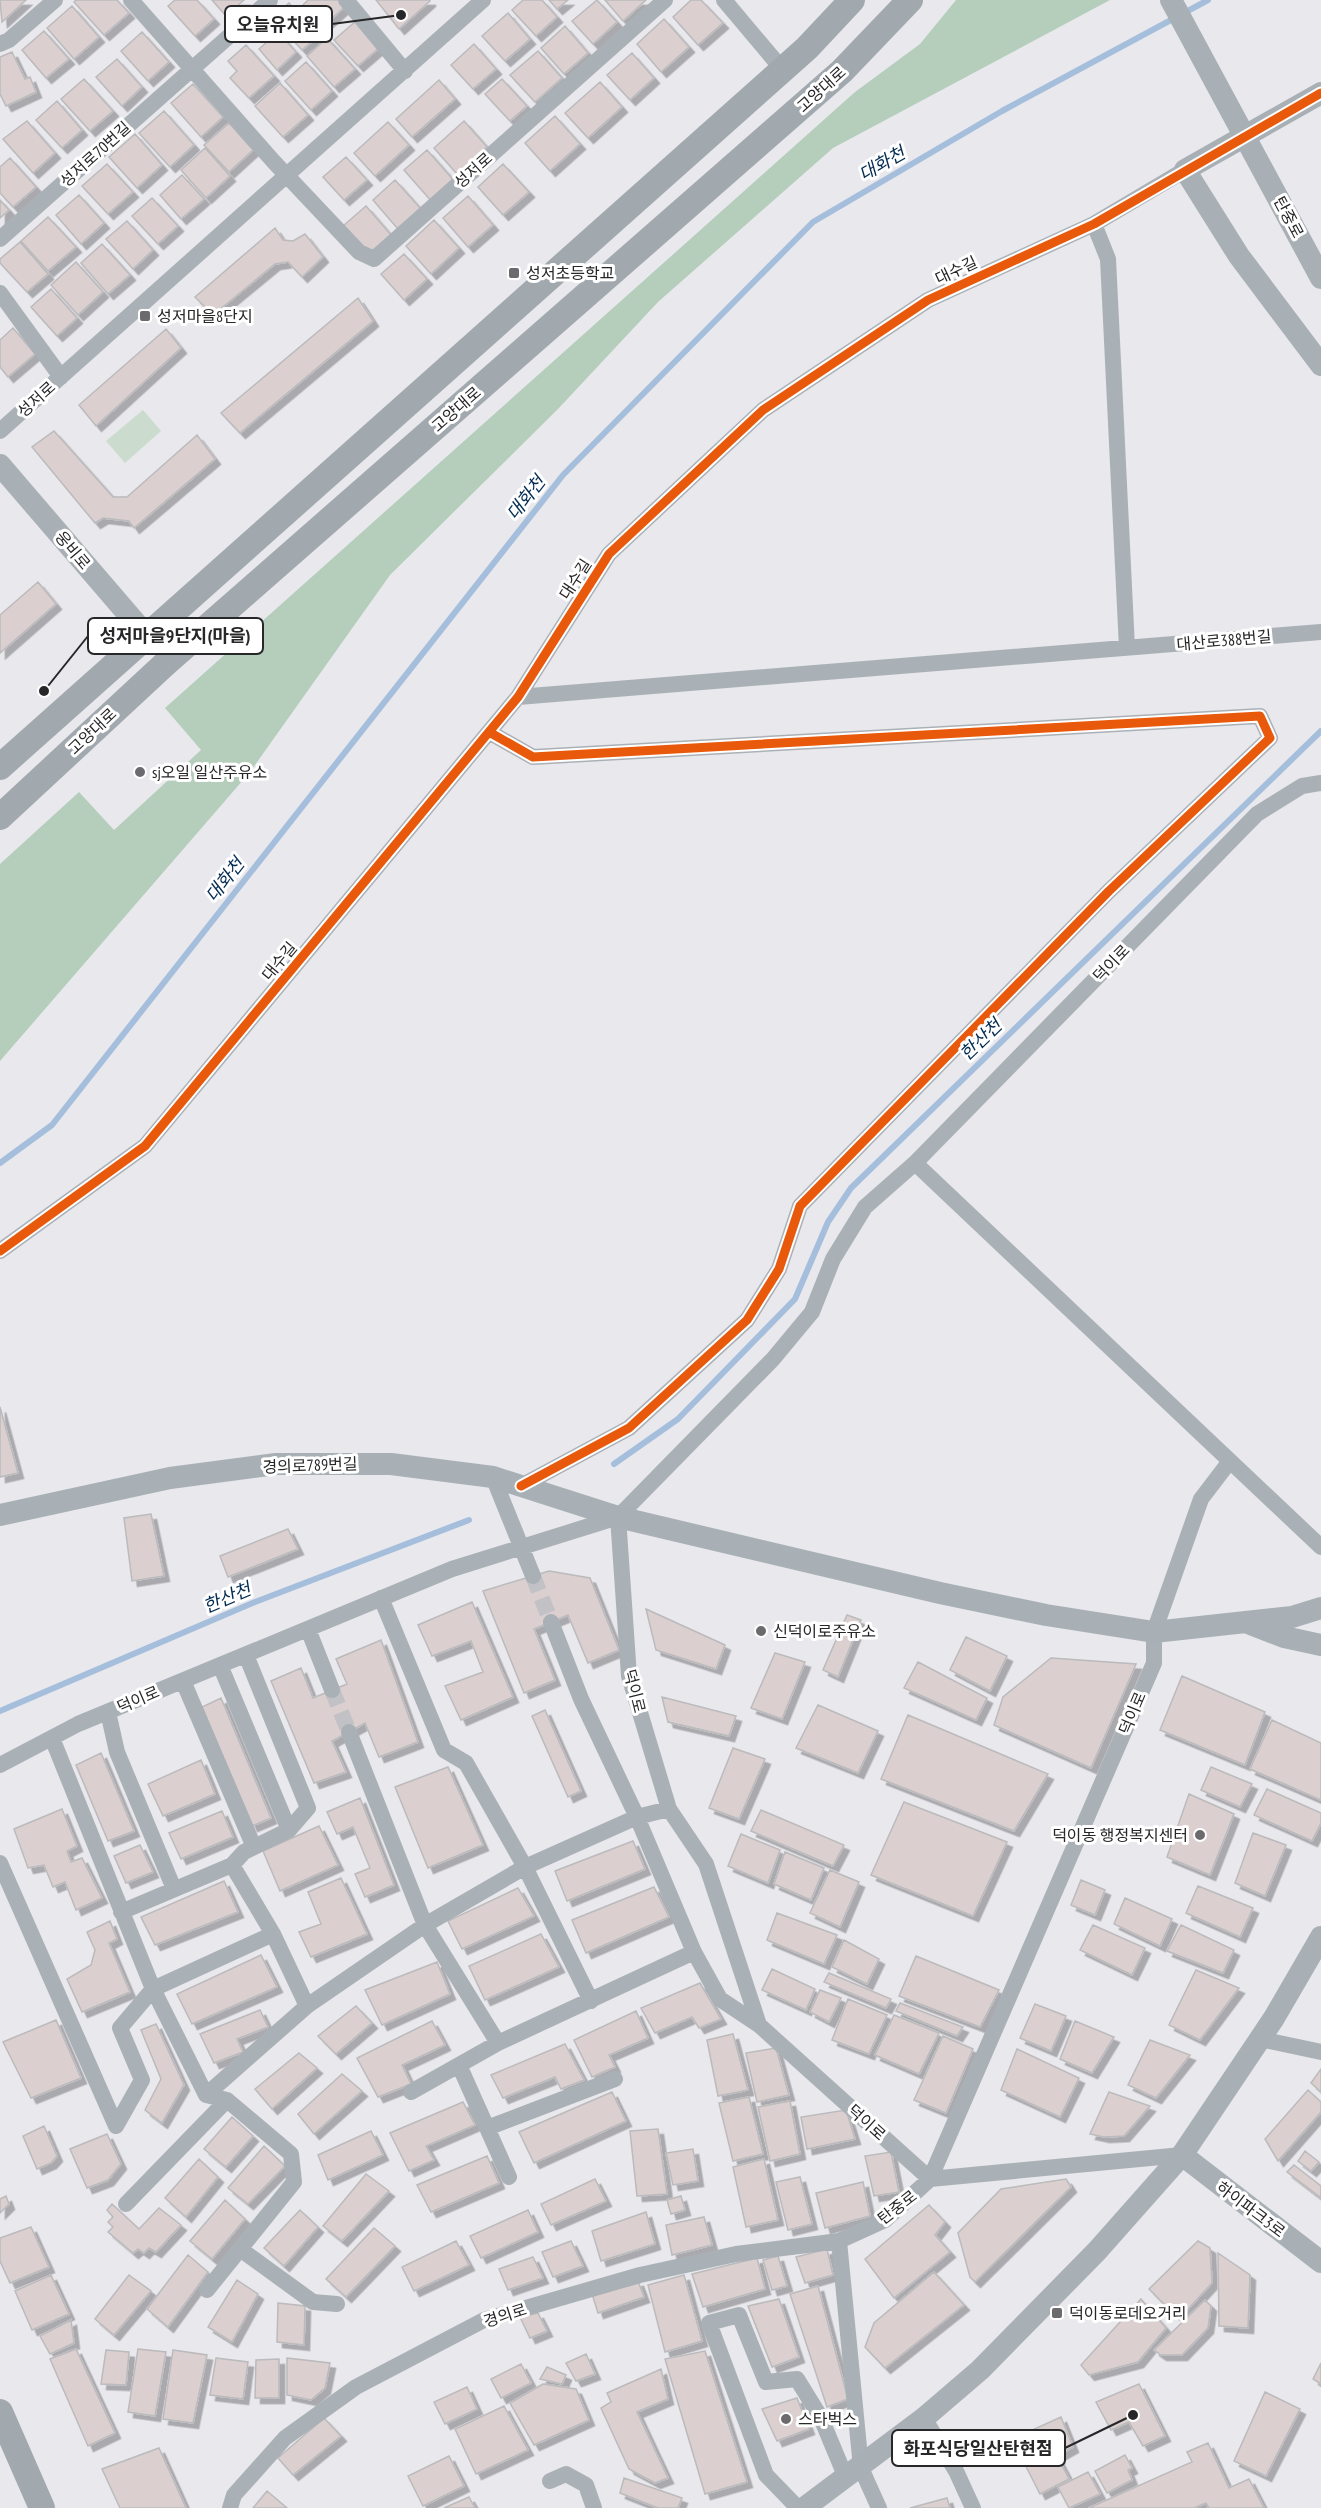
<svg xmlns="http://www.w3.org/2000/svg" width="1321" height="2508" viewBox="0 0 1321 2508" font-family="'PT Sans Narrow','Noto Sans KR',sans-serif">
	<style>
		.green { fill: #cbdccf }
		.forest { fill: #b5cebb }
		.lines { fill: none; stroke-linecap: round; stroke-linejoin: round }
		.stream { stroke: #a4bedc; stroke-width: 6 }
		.building { fill: #dbd0cf; stroke: #bbbabc; stroke-width: 1.5; filter: url(#shadow) }
		.street-tunnel { stroke: #c1c1c6; stroke-width: 16; stroke-dasharray: 16 8; stroke-linecap: butt }
		.street { stroke: #aab1b6; stroke-width: 16 }
		.secondary { stroke: #a8b0b6; stroke-width: 22 }
		.primary { stroke: #a1a9af; stroke-width: 26 }
		.cycleway-casing { stroke: #fff; stroke-width: 13 }
		.cycleway { stroke: #e8590c; stroke-width: 9 }
		.poi-dot { fill: #6b6b6e; stroke: #fff; stroke-width: 2 }
		.labels { text-anchor: middle; stroke-width: 6; stroke-linejoin: round; paint-order: stroke }
		.street-label { font-size: 16px; fill: #272729; stroke: #fff }
		.poi-label { font-size: 16px; fill: #272729; stroke: #fff; text-anchor: start }
		.water-label { font-size: 18px; font-style: italic; fill: #022b51; stroke: #fff }
		.leader { fill: none; stroke: #272729; stroke-width: 2 }
		.callout-dot { fill: #272729; stroke: #fff; stroke-width: 2 }
		.callout { fill: #fff; stroke: #272729; stroke-width: 2 }
		.callout-label { font-size: 18px; text-anchor: middle; font-weight: bold; fill: #272729 }
	</style>
	<defs>
		<filter id="shadow"><feDropShadow dx="5.5" dy="5.5" stdDeviation="0" flood-color="#0004"/></filter>
	</defs>
	<rect width="100%" height="100%" fill="#e8e8ed"/>
	<!-- green -->
	<path class="green" d="M143,410L161,431L125,463L106,441Z"/>
	<!-- forest -->
	<path class="forest" d="M956,0H1110L833,148L658,302L558,409L390,575L250,772L0,1061V864L79,792L114,830L201,750L165,708L855,92L920,44Z"/>
	<g class="lines">
		<!-- stream -->
		<path class="stream" d="M0,1163L52,1125L563,475L813,222L1002,111L1208,0
			M614,1464L678,1419L795,1299L828,1222L851,1188L1321,731
			M0,1711L255,1602L469,1520"/>
	</g>
	<!-- building -->
	<path class="building" d="M0,0H26L2,22Z
		M76,0H117L129,13L104,35L74,2Z
		M175,0H197L214,19L195,36L168,6Z
		M212,0H244L226,16Z
		M308,0H345L348,4L322,27L302,6Z
		M376,0H430V1L399,29Z
		M523,0H542L557,17L536,36L512,10Z
		M549,0H568L557,9Z
		M597,0L617,22L593,44L572,21Z
		M605,0H646L623,21Z
		M691,0H701L723,23L698,45L673,17Z
		M289,3L310,27L314,24L322,33L302,50L272,17Z
		M72,6L99,37L74,59L47,28Z
		M508,13L530,39L505,61L482,36Z
		M664,19L689,47L661,72L637,44Z
		M356,21L380,47L358,66L334,40Z
		M565,26L588,53L564,74L541,48Z
		M44,31L69,59L46,78L22,50Z
		M142,32L169,62L148,81L121,51Z
		M278,32L296,52L277,70L259,49Z
		M327,38L355,69L334,87L307,56Z
		M474,44L496,69L473,89L451,65Z
		M246,45L274,76L249,98L230,78L237,71L228,61Z
		M538,51L562,78L535,102L510,75Z
		M12,52L25,79L30,77L36,92L6,106L0,94V57Z
		M632,53L654,78L630,100L607,75Z
		M117,59L142,87L122,106L96,77Z
		M306,62L332,91L311,110L285,81Z
		M84,79L113,111L90,131L61,99Z
		M502,79L527,106L510,121L485,94Z
		M439,80L455,99L412,137L396,119Z
		M600,82L622,107L588,138L565,113Z
		M280,83L308,115L283,137L255,106Z
		M193,84L223,117L201,137L171,103Z
		M57,101L82,130L62,148L36,120Z
		M164,111L194,145L170,167L139,133Z
		M555,116L580,144L550,171L525,143Z
		M27,121L55,153L33,173L3,139Z
		M464,121L487,147L457,174L434,148Z
		M388,122L409,145L375,176L354,153Z
		M229,123L253,150L229,172L204,145Z
		M135,134L162,165L137,188L109,157Z
		M205,148L230,176L206,198L181,170Z
		M427,150L456,183L433,203L404,170Z
		M346,157L367,180L344,200L323,177Z
		M10,158L36,187L13,207L0,193V167Z
		M107,164L133,192L108,214L82,186Z
		M503,164L529,192L503,215L478,187Z
		M182,175L204,199L181,219L160,195Z
		M395,180L421,209L398,229L373,200Z
		M79,195L104,223L81,244L56,215Z
		M468,196L493,225L468,247L443,218Z
		M152,198L178,226L158,244L132,216Z
		M0,200L9,210L0,218Z
		M366,206L391,235L369,255L343,226Z
		M48,217L76,247L48,271L21,241Z
		M434,220L459,248L431,274L406,246Z
		M127,221L153,250L133,269L106,239Z
		M275,228L283,240L293,241L305,234L323,257L302,277L288,262L275,264L213,315L195,297Z
		M20,242L48,274L27,292L0,263V259Z
		M102,244L130,275L108,294L81,263Z
		M404,254L427,279L404,300L381,274Z
		M76,262L103,292L78,315L51,285Z
		M51,289L77,318L57,336L31,307Z
		M358,298L373,321L240,433L221,413Z
		M13,328L35,354L8,377L0,367V340Z
		M166,329L181,348L96,426L79,405Z
		M54,431L113,497H127L197,435L215,459L134,528L129,521L103,518L95,523L32,447Z
		M38,582L56,604L0,653V615Z
		M0,1407L18,1473L0,1477Z
		M151,1514L164,1576L132,1581L124,1518Z
		M288,1529L298,1549L228,1577L220,1556Z
		M549,1571L590,1578L619,1650L588,1663L568,1615L534,1629L555,1680L524,1693L483,1591Z
		M472,1602L513,1697L461,1720L445,1686L483,1672L471,1641L432,1656L418,1625Z
		M646,1609L725,1645L716,1669L656,1650Z
		M847,1615L861,1620L838,1677L823,1670Z
		M966,1637L1007,1656L990,1691L950,1670Z
		M381,1640L418,1742L379,1757L365,1723L332,1741L346,1772L314,1783L271,1681L301,1668L313,1698L347,1684L336,1659Z
		M775,1653L805,1662L782,1719L751,1708Z
		M1051,1658L1136,1664L1091,1768L994,1725L1003,1697Z
		M918,1662L987,1698L976,1720L904,1688Z
		M1182,1676L1265,1712L1245,1765L1160,1730Z
		M662,1697L736,1716L729,1736L668,1722Z
		M221,1698L271,1818L252,1826L202,1707Z
		M818,1705L878,1731L858,1773L796,1748Z
		M545,1710L581,1791L568,1797L532,1716Z
		M908,1715L1048,1774L1014,1831L881,1779Z
		M1272,1720L1321,1743V1800L1250,1769Z
		M733,1748L765,1759L739,1819L709,1808Z
		M101,1753L134,1831L108,1841L76,1765Z
		M201,1760L215,1794L163,1816L148,1784Z
		M448,1767L483,1845L428,1868L395,1787Z
		M1211,1767L1252,1784L1240,1807L1201,1790Z
		M1267,1789L1321,1813V1823L1312,1841L1254,1815Z
		M1189,1794L1234,1814L1210,1875L1167,1857Z
		M360,1798L394,1885L365,1897L355,1874L370,1868L353,1827L337,1834L327,1812Z
		M904,1802L1007,1842L973,1916L871,1875Z
		M62,1809L77,1846L67,1851L71,1862L82,1858L102,1898L76,1910L65,1882L53,1887L44,1865L28,1868L14,1829Z
		M761,1810L844,1845L833,1866L751,1831Z
		M222,1811L233,1837L181,1859L169,1833Z
		M319,1826L338,1865L280,1891L263,1851Z
		M1253,1833L1286,1845L1265,1896L1235,1883Z
		M741,1834L780,1850L768,1883L728,1866Z
		M633,1841L645,1869L567,1901L555,1871Z
		M140,1845L153,1872L126,1883L114,1856Z
		M785,1852L824,1868L811,1900L774,1884Z
		M830,1870L859,1882L840,1927L810,1913Z
		M341,1878L367,1934L311,1957L299,1932L321,1924L308,1892Z
		M1081,1880L1105,1890L1095,1915L1071,1905Z
		M224,1881L238,1912L155,1945L141,1917Z
		M1198,1886L1253,1908L1240,1937L1186,1913Z
		M654,1887L669,1917L586,1953L572,1920Z
		M518,1888L534,1916L462,1949L448,1921Z
		M1125,1898L1172,1919L1160,1946L1114,1924Z
		M777,1913L837,1935L824,1964L767,1940Z
		M110,1921L117,1939L109,1943L130,1992L82,2012L67,1979L91,1965L95,1950L87,1932Z
		M1093,1925L1145,1948L1132,1975L1080,1950Z
		M1181,1925L1234,1950L1223,1973L1167,1951Z
		M541,1934L559,1967L485,2000L469,1966Z
		M844,1940L879,1959L867,1984L832,1967Z
		M261,1955L277,1987L192,2024L177,1994Z
		M916,1956L999,1990L980,2027L899,1996Z
		M437,1962L450,1994L382,2025L365,1990Z
		M772,1969L815,1989L806,2010L762,1990Z
		M1196,1970L1239,1988L1200,2040L1169,2025Z
		M829,1973L891,1999L886,2008L824,1982Z
		M700,1983L721,2019L699,2028L692,2017L655,2033L641,2008Z
		M820,1990L841,1998L829,2022L810,2012Z
		M848,1999L887,2015L869,2054L832,2040Z
		M900,2003L963,2027L957,2036L896,2011Z
		M1035,2004L1066,2016L1051,2051L1020,2038Z
		M356,2006L372,2023L336,2054L318,2036Z
		M260,2010L268,2027L237,2039L243,2052L214,2063L200,2034Z
		M636,2011L648,2038L609,2055L615,2067L592,2077L574,2040Z
		M894,2015L939,2033L919,2074L875,2055Z
		M56,2020L81,2078L31,2098L3,2042Z
		M432,2021L445,2045L402,2065L411,2084L378,2097L357,2058Z
		M1075,2021L1114,2037L1092,2073L1060,2059Z
		M156,2024L184,2085L162,2123L145,2110L161,2079L141,2030Z
		M733,2034L748,2090L718,2096L707,2040Z
		M943,2036L973,2049L946,2113L914,2100Z
		M1150,2040L1190,2055L1156,2098L1128,2085Z
		M565,2044L584,2080L561,2089L555,2077L503,2098L491,2075Z
		M776,2048L789,2095L757,2102L746,2053Z
		M1017,2049L1079,2078L1060,2117L1001,2090Z
		M299,2053L317,2068L272,2109L255,2089Z
		M1321,2069V2092L1311,2083Z
		M342,2074L362,2091L314,2134L298,2114Z
		M1308,2090L1321,2102V2112L1278,2161L1265,2139Z
		M612,2092L626,2121L534,2163L519,2132Z
		M1109,2092L1150,2106L1124,2136L1104,2137L1090,2134Z
		M749,2097L763,2154L733,2161L719,2103Z
		M790,2101L800,2154L770,2161L758,2107Z
		M463,2102L475,2125L426,2146L434,2160L409,2171L390,2133Z
		M846,2110L855,2139L807,2149L801,2117Z
		M232,2117L253,2136L226,2167L204,2149Z
		M44,2126L57,2156L51,2163L37,2169L23,2136Z
		M658,2129L667,2194L637,2196L630,2131Z
		M371,2131L383,2155L328,2180L318,2155Z
		M107,2134L121,2164L108,2180L87,2188L70,2149Z
		M264,2146L285,2166L248,2204L228,2188Z
		M693,2149L698,2181L673,2185L666,2153Z
		M1305,2151L1319,2162L1311,2171L1298,2161Z
		M891,2152L899,2192L874,2196L865,2156Z
		M487,2156L499,2183L431,2212L417,2185Z
		M199,2159L218,2177L186,2217L165,2198Z
		M764,2159L778,2220L746,2227L733,2167Z
		M1294,2165L1321,2186V2198L1287,2172Z
		M366,2174L389,2191L342,2241L323,2226Z
		M800,2177L812,2224L788,2230L776,2182Z
		M595,2179L606,2201L551,2225L541,2204Z
		M1066,2179L1071,2187L975,2282L970,2277L958,2233L1001,2189Z
		M863,2182L870,2216L825,2228L816,2193Z
		M6,2196L9,2204L0,2213V2199Z
		M681,2196L685,2210L671,2214L667,2200Z
		M225,2200L245,2219L212,2259L190,2241Z
		M112,2204L139,2229L159,2208L181,2225L156,2252L149,2248L144,2253L138,2249L133,2253L108,2232L113,2227L108,2222L113,2217L107,2210Z
		M929,2205L945,2222L935,2235L950,2252L894,2298L865,2259Z
		M300,2210L318,2227L284,2266L264,2248Z
		M528,2210L538,2232L481,2258L470,2236Z
		M646,2212L655,2244L601,2261L592,2231Z
		M704,2217L712,2245L672,2255L666,2225Z
		M31,2227L49,2267L10,2283L0,2261V2238Z
		M374,2228L395,2246L346,2297L326,2279Z
		M456,2241L469,2265L414,2291L402,2267Z
		M571,2241L583,2266L553,2277L542,2252Z
		M1198,2241L1210,2248L1212,2283L1179,2319L1149,2289Z
		M827,2249L833,2275L805,2283L796,2257Z
		M1218,2253L1250,2275L1248,2328L1219,2326Z
		M188,2255L208,2272L168,2327L147,2309Z
		M778,2256L787,2286L772,2290L763,2260Z
		M533,2257L543,2278L508,2290L499,2269Z
		M757,2258L765,2289L703,2307L692,2274Z
		M934,2272L964,2305L885,2368L865,2347L874,2323Z
		M51,2275L69,2314L32,2330L15,2291Z
		M129,2275L151,2291L114,2335L95,2319Z
		M684,2275L702,2341L665,2352L648,2285Z
		M237,2280L258,2294L232,2342L208,2327Z
		M638,2281L644,2297L598,2313L592,2294Z
		M818,2286L848,2399L827,2407L790,2294Z
		M779,2299L799,2357L772,2367L748,2306Z
		M1141,2299L1166,2328L1138,2362L1089,2375L1081,2365Z
		M1205,2300L1211,2306L1208,2328L1182,2355H1161L1154,2350Z
		M278,2303L305,2306L304,2345L277,2342Z
		M538,2313L547,2331L530,2338L520,2317Z
		M71,2320L74,2343L50,2354L40,2336Z
		M76,2349L115,2433L88,2446L50,2359Z
		M138,2349L166,2352L155,2416L128,2412Z
		M106,2350L129,2352L126,2385L101,2384Z
		M173,2350L207,2355L193,2423L163,2419Z
		M705,2351L747,2482L705,2494L665,2359Z
		M586,2354L595,2374L576,2381L566,2363Z
		M216,2358L248,2362L243,2399L210,2395Z
		M287,2358L330,2363L325,2388L311,2400L287,2395Z
		M279,2359V2398H255L256,2360Z
		M1321,2363V2384L1313,2379Z
		M521,2364L531,2383L501,2398L491,2379Z
		M547,2367L566,2375L562,2384L540,2379Z
		M661,2369L668,2399L637,2412L668,2478L655,2483L629,2469L601,2408L611,2402L607,2393Z
		M543,2384L576,2389L589,2420L534,2445L510,2403Z
		M1139,2384L1165,2436L1143,2446L1129,2422L1111,2430L1096,2402Z
		M467,2387L477,2409L445,2424L434,2402Z
		M1265,2392L1300,2409L1266,2476L1234,2461Z
		M797,2398L809,2429L777,2441L762,2409Z
		M504,2406L528,2450L476,2474L455,2429Z
		M1061,2417L1073,2447L1057,2456L1069,2479L1040,2494L1012,2439Z
		M324,2418L341,2436L293,2475L278,2458Z
		M1208,2443L1229,2488L1249,2479L1264,2508H1209L1206,2503L1194,2508H1089L1192,2462L1187,2452Z
		M159,2448L186,2508H120L102,2469Z
		M1125,2455L1132,2468L1128,2470L1132,2480L1107,2493L1095,2471Z
		M449,2456L464,2486L423,2506L408,2476Z
		M1088,2472L1100,2494L1069,2508L1058,2487Z
		M624,2478L682,2498L678,2508H658L620,2493Z
		M267,2491L287,2508H253Z
		M469,2497L475,2508H444Z
		M947,2498L950,2508H910Z"/>
	<g class="lines">
		<!-- street-tunnel -->
		<path class="street-tunnel" d="M533,1576L551,1622
			M332,1690L349,1732"/>
		<!-- street -->
		<path class="street" d="M131,0L274,162L359,252L374,259L665,0
			M346,0L405,71
			M724,0L782,69
			M0,44L9,40L55,0
			M1094,224L1108,259L1127,648
			M0,239L270,0
			M0,293L61,377
			M0,431L483,0
			M518,697L1321,632
			M489,732L533,757L1260,716L1270,738L1109,891L800,1206L779,1269L747,1320L629,1428L521,1486
			M915,1163L1321,1547
			M0,1251L145,1146L518,697L609,554L763,410L928,300L1094,224L1185,170
			M493,1477L533,1576
			M618,1517L629,1676L669,1809L706,1864L759,2025L930,2179
			M381,1598L444,1750L466,1763L525,1867L591,2001
			M551,1622L581,1699L637,1817L694,1952L720,1999L759,2025
			M308,1629L332,1690
			M220,1665L289,1830
			M183,1681L254,1847
			M108,1712L117,1752L174,1889
			M349,1732L425,1925L498,2043
			M52,1738L153,1989L206,2095L227,2100L291,2154L294,2182L207,2290
			M0,1765L78,1724L452,1569L618,1517L773,1359L812,1312L833,1259L865,1207L915,1163L1257,814L1302,786L1321,783
			M0,1863L116,2126L142,2080L120,2028L153,1989L273,1934
			M232,1865L273,1934L307,2006
			M121,1912L232,1865L244,1852L289,1830L308,1808L246,1655
			M1260,2039L1321,2052
			M459,2065L509,2177
			M411,2092L498,2043L694,1952
			M206,2095L307,2006L425,1925L525,1867L637,1817L669,1809
			M487,2128L615,2079
			M930,2179L1154,1663V1632L1201,1499L1230,1461
			M126,2204L227,2100
			M240,2249L313,2302L337,2304
			M924,2418L956,2471L973,2508
			M550,2481L566,2474L586,2485L594,2508
			M230,2508L234,2495L285,2438L356,2387L484,2320L640,2275L736,2254L839,2241
			M798,2508L766,2475L709,2323L739,2315L766,2382L797,2379L821,2418L846,2478
			M879,2508L861,2468L839,2241L885,2220L930,2179L1182,2155"/>
		<!-- secondary -->
		<path class="secondary" d="M1171,0L1321,278
			M1321,93L1185,170L1239,256L1321,365
			M0,465L146,635
			M0,1515L170,1478L276,1464H391L493,1477L618,1517L940,1593L1046,1615L1154,1632L1292,1617L1321,1608
			M1248,1623L1284,1637L1321,1645
			M1182,2155L1321,2262
			M804,2508L924,2418L980,2370L1097,2251L1182,2155L1274,2018L1321,1937"/>
		<!-- primary -->
		<path class="primary" d="M0,767L807,48L852,0
			M0,817L166,663L842,71L910,0
			M0,2412L42,2508"/>
		<defs>
			<path id="cycleway" d="M489,732L533,757L1260,716L1270,738L1109,891L800,1206L779,1269L747,1320L629,1428L521,1486
				M0,1251L145,1146L518,697L609,554L763,410L928,300L1094,224L1321,93"/>
		</defs>
		<!-- cycleway casing -->
		<use href="#cycleway" class="cycleway-casing"/>
		<!-- cycleway -->
		<use href="#cycleway" class="cycleway"/>
	</g>
	<!-- markers -->
	<g class="poi-dot">
		<rect x="508" y="267" width="12" height="12" rx="3"/>
		<rect x="139" y="310" width="12" height="12" rx="3"/>
		<circle cx="140" cy="772" r="6"/>
		<circle cx="761" cy="1631" r="6"/>
		<circle cx="1200" cy="1835" r="6"/>
		<rect x="1051" y="2307" width="12" height="12" rx="3"/>
		<circle cx="786" cy="2419" r="6"/>
	</g>
	<g class="labels">
		<!-- street labels -->
		<g class="street-label">
			<text transform="translate(821 89) rotate(-42)" y="6">고양대로</text>
			<text transform="translate(95 154) rotate(-42)" y="6">성저로70번길</text>
			<text transform="translate(473 170) rotate(-42)" y="6">성저로</text>
			<text transform="translate(1289 217) rotate(62)" y="6">탄중로</text>
			<text transform="translate(956 270) rotate(-25)" y="6">대수길</text>
			<text transform="translate(36 399) rotate(-42)" y="6">성저로</text>
			<text transform="translate(456 409) rotate(-41)" y="6">고양대로</text>
			<text transform="translate(73 550) rotate(50)" y="6">웅비로</text>
			<text transform="translate(575 579) rotate(-57)" y="6">대수길</text>
			<text transform="translate(1224 640) rotate(-5)" y="6">대산로388번길</text>
			<text transform="translate(92 731) rotate(-43)" y="6">고양대로</text>
			<text transform="translate(279 961) rotate(-50)" y="6">대수길</text>
			<text transform="translate(1111 963) rotate(-46)" y="6">덕이로</text>
			<text transform="translate(310 1465) rotate(-2)" y="6">경의로789번길</text>
			<text transform="translate(635 1691) rotate(76)" y="6">덕이로</text>
			<text transform="translate(138 1699) rotate(-23)" y="6">덕이로</text>
			<text transform="translate(1132 1713) rotate(-67)" y="6">덕이로</text>
			<text transform="translate(867 2122) rotate(42)" y="6">덕이로</text>
			<text transform="translate(897 2207) rotate(-38)" y="6">탄중로</text>
			<text transform="translate(1251 2209) rotate(37)" y="6">하이파크3로</text>
			<text transform="translate(505 2315) rotate(-18)" y="6">경의로</text>
		</g>
		<!-- poi labels -->
		<g class="poi-label">
			<text x="526" y="279">성저초등학교</text>
			<text x="157" y="322">성저마을8단지</text>
			<text x="152" y="778">sj오일 일산주유소</text>
			<text x="773" y="1637">신덕이로주유소</text>
			<text x="1188" y="1841" text-anchor="end">덕이동 행정복지센터</text>
			<text x="1069" y="2319">덕이동로데오거리</text>
			<text x="798" y="2425">스타벅스</text>
		</g>
		<!-- water labels -->
		<g class="water-label">
			<text transform="translate(882 164) rotate(-30)" y="6">대화천</text>
			<text transform="translate(526 498) rotate(-52)" y="6">대화천</text>
			<text transform="translate(225 880) rotate(-52)" y="6">대화천</text>
			<text transform="translate(981 1040) rotate(-44)" y="6">한산천</text>
			<text transform="translate(227 1598) rotate(-23)" y="6">한산천</text>
		</g>
	</g>
	<!-- callouts -->
	<path class="leader" d="M401 15L332 24M44 691L88 636M1133 2415L1065 2448"/>
	<g class="callout-dot">
		<circle cx="401" cy="15" r="6"/>
		<circle cx="44" cy="691" r="6"/>
		<circle cx="1133" cy="2415" r="6"/>
	</g>
	<g class="callout">
		<rect x="225" y="6" width="107" height="36" rx="6"/>
		<rect x="88" y="618" width="175" height="36" rx="6"/>
		<rect x="892" y="2430" width="173" height="36" rx="6"/>
	</g>
	<g class="callout-label">
		<text x="278" y="31">오늘유치원</text>
		<text x="175" y="642">성저마을9단지(마을)</text>
		<text x="978" y="2455">화포식당일산탄현점</text>
	</g>
</svg>
